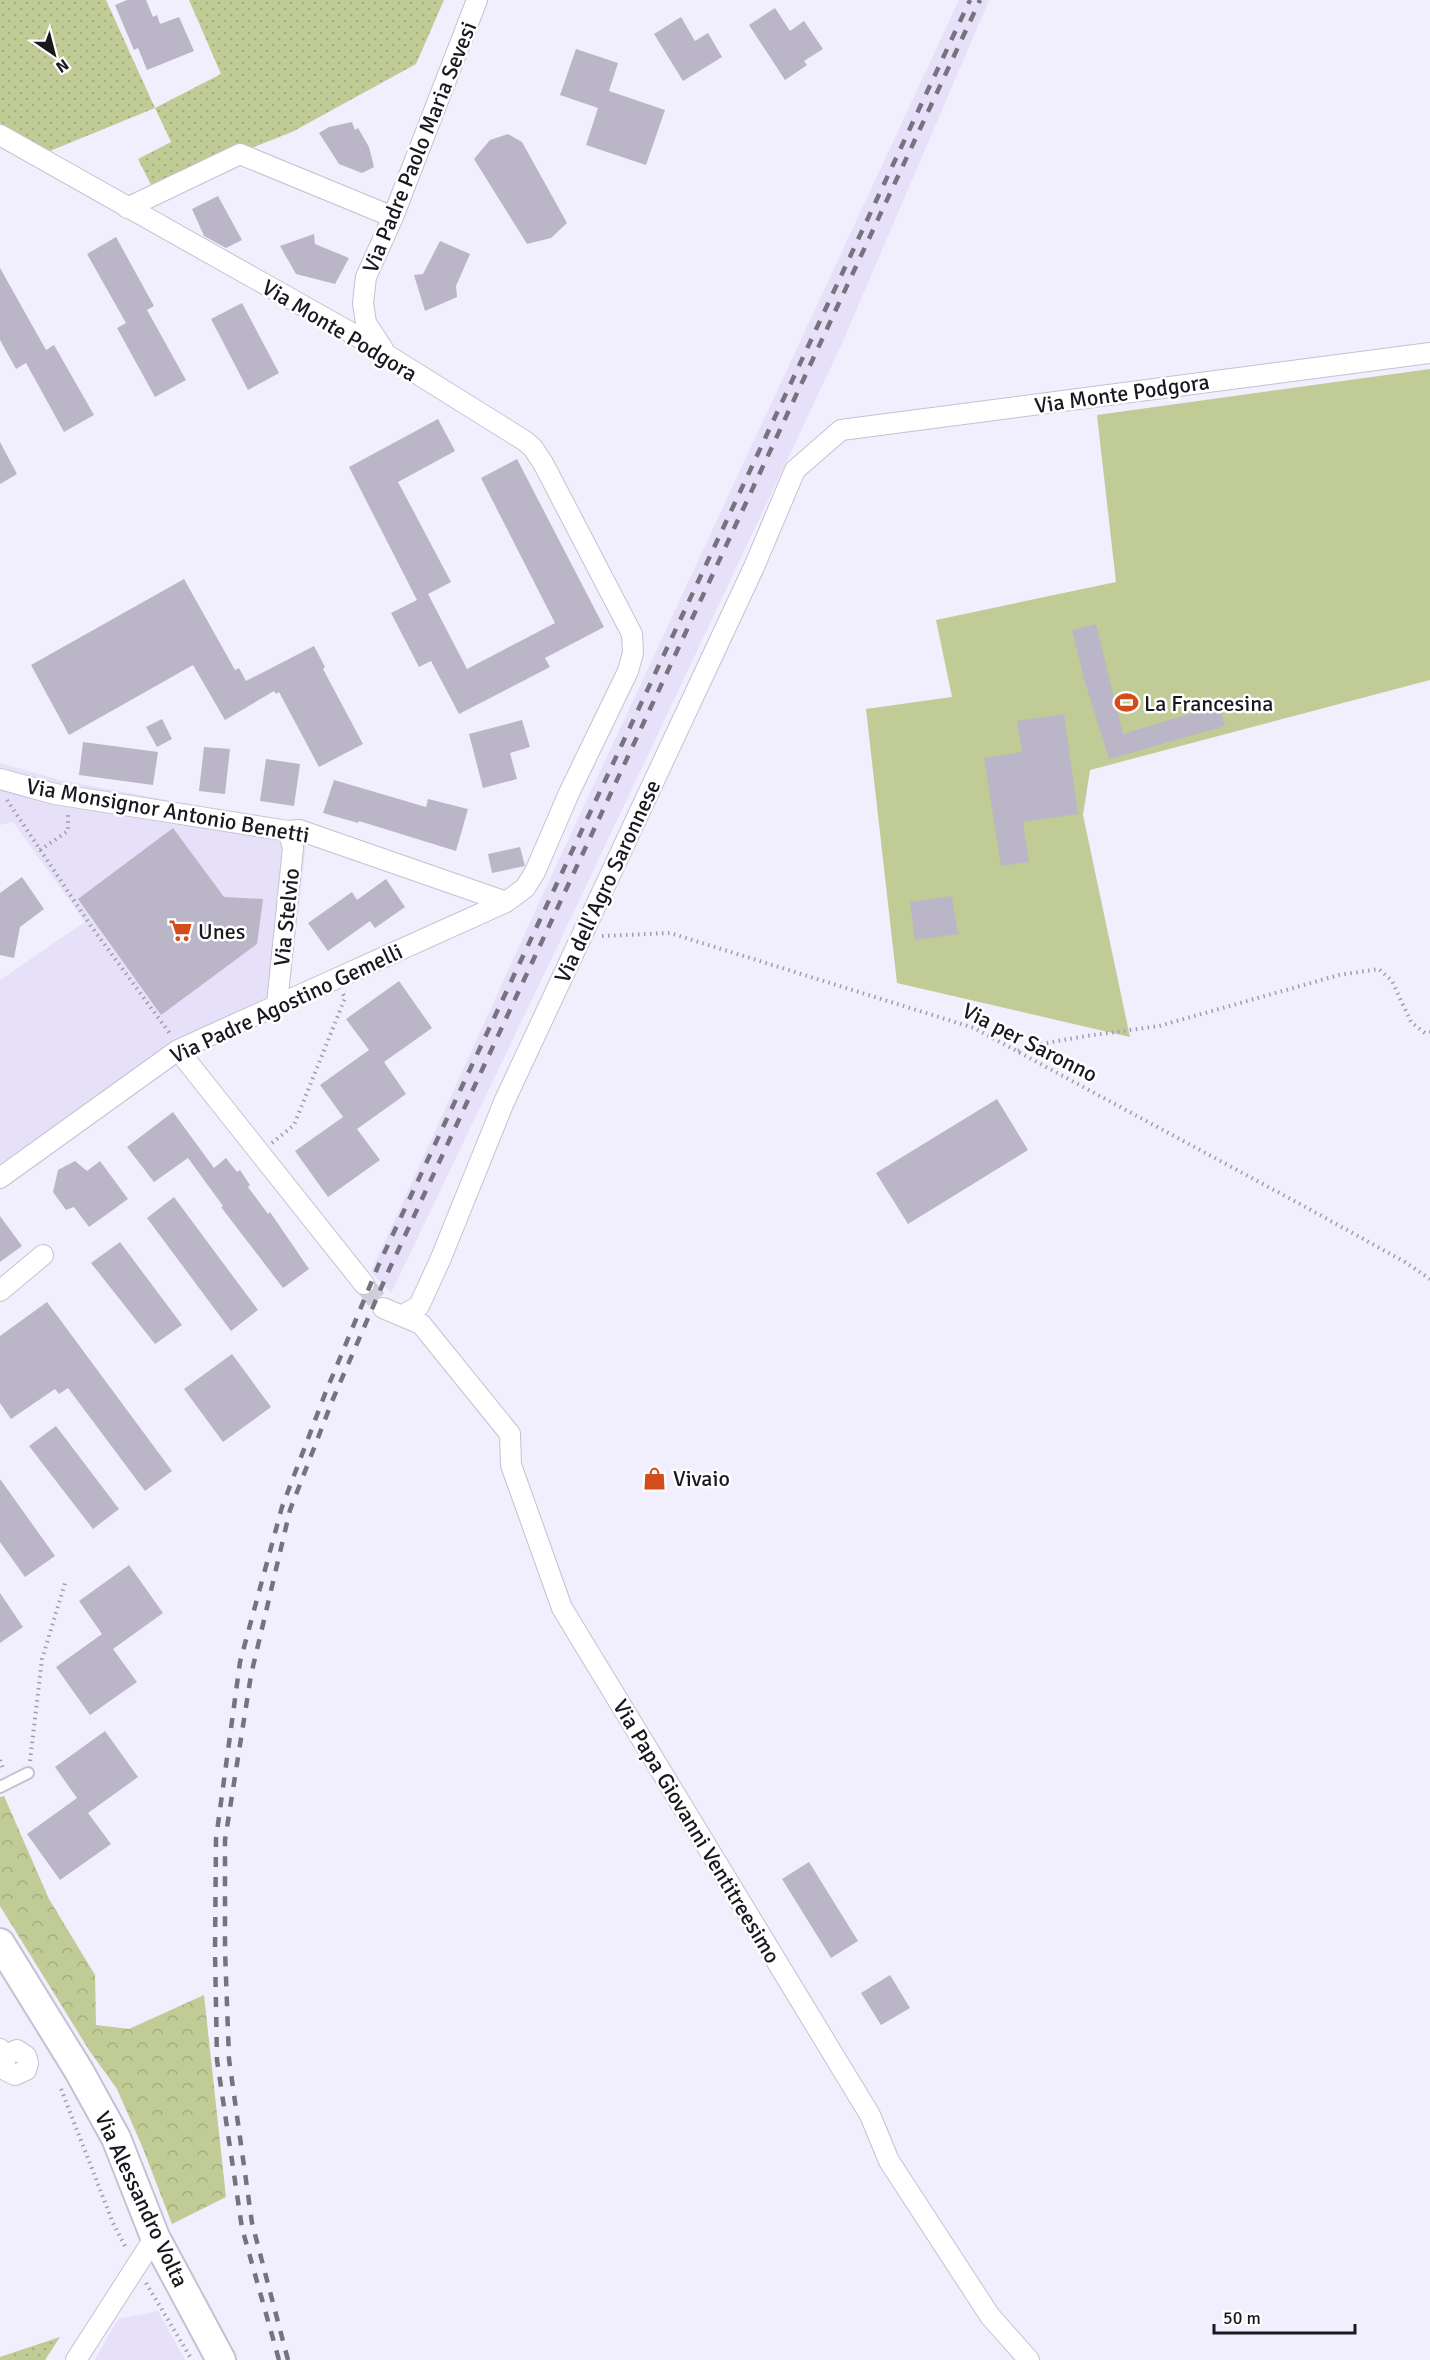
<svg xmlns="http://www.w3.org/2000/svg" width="1430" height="2360" viewBox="0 0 1430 2360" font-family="Signika,sans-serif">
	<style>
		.built { fill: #e6e0f9 }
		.grass { fill: url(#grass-dots) }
		.forest { fill: url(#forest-crowns) }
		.park { fill: #c0cb95 }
		.building { fill: #bab6c8 }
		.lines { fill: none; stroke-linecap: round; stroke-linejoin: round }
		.street-tunnel { stroke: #d1cedc; stroke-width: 20; stroke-dasharray: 20 10; stroke-linecap: butt }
		.lane-casing { stroke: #c5c1d2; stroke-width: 14 }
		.street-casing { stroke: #c5c1d2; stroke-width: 22 }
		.secondary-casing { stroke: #c5c1d2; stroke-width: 32 }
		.path { stroke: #a09da9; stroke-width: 4; stroke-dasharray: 1.5 4.5; stroke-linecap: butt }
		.lane { stroke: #fff; stroke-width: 10 }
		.street { stroke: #fff; stroke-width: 20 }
		.secondary { stroke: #fff; stroke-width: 28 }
		.rail { stroke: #76737e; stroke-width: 4.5; stroke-dasharray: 10 10; stroke-linecap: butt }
		.labels { text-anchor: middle; stroke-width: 5; stroke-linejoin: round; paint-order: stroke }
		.street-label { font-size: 22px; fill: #1a181f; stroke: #fff }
		.poi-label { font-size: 22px; fill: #1a181f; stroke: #fff; text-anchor: start }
	</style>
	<defs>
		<pattern id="grass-dots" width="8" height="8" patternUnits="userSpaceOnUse" patternTransform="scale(1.5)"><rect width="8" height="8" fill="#c0cb95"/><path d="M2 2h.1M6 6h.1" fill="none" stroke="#a4ae80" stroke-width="1.8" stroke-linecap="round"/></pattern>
		<pattern id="forest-crowns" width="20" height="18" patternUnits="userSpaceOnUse" patternTransform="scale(1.5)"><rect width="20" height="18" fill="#c0cb95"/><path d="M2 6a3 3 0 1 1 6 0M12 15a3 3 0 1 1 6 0" fill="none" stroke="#a4ae80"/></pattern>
	</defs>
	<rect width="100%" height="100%" fill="#f1eefd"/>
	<!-- built -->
	<path class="built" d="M959,0H989L840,348L561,939L391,1293L371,1272L537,907Z
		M0,763L59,780L308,826L289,990L0,1172V980L85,922L13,822L0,825Z
		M158,2311L185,2360H95L118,2319Z"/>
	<!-- grass -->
	<path class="grass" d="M0,0H106L155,108L221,74L189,0H444L416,64L292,132L152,187L138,159L171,142L155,108L45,153L0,123Z
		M60,2337L45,2360H0V2357Z"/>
	<!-- forest -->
	<path class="forest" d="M4,1796L49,1899L95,1975L96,2025L129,2029L204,1995L226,2197L172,2224L142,2146L117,2089L89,2050L0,1906V1797Z"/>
	<!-- park -->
	<path class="park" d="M1430,369V680L1090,770L1083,815L1130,1037L897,983L866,709L952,697L936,620L1116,582L1097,415Z"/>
	<!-- building -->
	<path class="building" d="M127,0H146L153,17L157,15L160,24L179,17L194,51L147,70L138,48L134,50L115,5Z
		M775,8L790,31L804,21L823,49L804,61L807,65L785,80L749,25Z
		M681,17L695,41L708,33L722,57L683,81L654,34Z
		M576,49L618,63L609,91L665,110L646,165L586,145L598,108L560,95Z
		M352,122L355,130L358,128L369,147L374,167L362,173L339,164L319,133L329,127Z
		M508,134L522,142L567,223L551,238L527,244L474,159L490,140Z
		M218,196L242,240L226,248L204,236L192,209Z
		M314,234L315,244L349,258L335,284L296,274L280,246Z
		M116,237L154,306L147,310L186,380L155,397L117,328L126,323L87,254Z
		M440,241L470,254L456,286L457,297L425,311L414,275L423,274Z
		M0,268L46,350L54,345L94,415L64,432L26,363L16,369L0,340Z
		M242,303L279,373L248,390L211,319Z
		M438,419L455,451L398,482L451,582L428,594L467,669L555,623L481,478L517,459L604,627L545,658L550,667L459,714L431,661L419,667L391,613L417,600L349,467Z
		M0,442L17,474L0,484Z
		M184,579L235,670L239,668L246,681L314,646L325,667L323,669L363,744L319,767L279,692L276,694L274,691L225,720L193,665L69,735L31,665Z
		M1096,624L1123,734L1219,705L1225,726L1109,759L1084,679L1072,630Z
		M1064,714L1078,814L1023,822L1029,862L1001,866L984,758L1022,752L1017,721Z
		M162,719L172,739L157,747L146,727Z
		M522,720L530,747L510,753L517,779L483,788L469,734Z
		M83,742L158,752L153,785L79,775Z
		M204,747L230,749L225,794L199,791Z
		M266,759L300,764L294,806L260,801Z
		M334,780L426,807L428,799L468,809L456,851L359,821L358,823L323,813Z
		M173,828L224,897L263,899L257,944L161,1015L78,899Z
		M520,847L525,866L492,873L488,854Z
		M22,877L44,909L20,927L14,958L0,955V893Z
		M386,879L405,907L375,928L370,921L328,951L308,923L352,892L357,900Z
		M952,896L958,934L915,940L910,902Z
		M399,981L432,1028L384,1062L406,1094L357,1129L380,1160L328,1197L295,1151L343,1117L320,1085L369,1050L346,1019Z
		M997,1099L1028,1150L908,1224L876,1173Z
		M173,1112L214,1168L226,1158L237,1172L240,1170L250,1185L248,1187L268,1214L270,1212L309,1269L283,1288L221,1207L223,1206L188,1158L154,1182L127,1147Z
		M75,1161L87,1171L100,1161L128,1199L89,1227L74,1207L66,1210L53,1192L58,1170Z
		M174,1197L258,1310L231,1331L147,1218Z
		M0,1216L22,1246L0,1262Z
		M120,1242L182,1325L155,1344L91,1263Z
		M47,1302L172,1471L145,1491L68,1388L59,1394L55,1389L11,1419L0,1403V1336Z
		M232,1354L271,1407L223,1442L184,1389Z
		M56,1426L119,1509L93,1529L29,1446Z
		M0,1479L55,1556L25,1577L0,1542Z
		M129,1565L163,1613L113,1649L137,1682L90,1715L56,1667L102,1634L79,1601Z
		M0,1593L23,1627L0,1643Z
		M105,1731L138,1777L88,1813L111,1844L60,1880L27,1834L77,1798L55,1767Z
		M809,1862L858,1941L831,1958L782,1879Z
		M890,1975L910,2008L881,2025L861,1993Z"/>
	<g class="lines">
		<!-- street-tunnel -->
		<path class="street-tunnel" d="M364,1284L383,1308"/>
		<defs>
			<path id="lane" d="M0,1787L28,1773"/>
			<path id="street" d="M0,135L355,335L525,441L533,448L543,463L632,634L633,653L628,671L569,793L535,872L525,888L506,902L178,1050L0,1178
				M127,208L240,154L393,217
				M383,349L366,323L363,303L366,277L393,217L477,0
				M0,779L55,794L288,831L299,830L506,902
				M277,1004L293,848L288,831
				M178,1050L364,1284
				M0,1291L43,1255
				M383,1308L421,1324L510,1434L511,1465L562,1608L870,2115L889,2161L990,2316L1029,2360
				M401,1316L419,1306L441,1258L504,1102L754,567L795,470L841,430L1430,353
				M0,2049L7,2071L15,2075L26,2070L28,2063L26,2056L17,2050L4,2056
				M76,2360L155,2237"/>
			<path id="secondary" d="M0,1943L79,2071L116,2138L155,2237L221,2360"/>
		</defs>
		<!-- lane casing -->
		<use href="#lane" class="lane-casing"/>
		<!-- street casing -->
		<use href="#street" class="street-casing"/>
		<!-- secondary casing -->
		<use href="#secondary" class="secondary-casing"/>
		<!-- path -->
		<path class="path" d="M7,800L91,926L171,1035
			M40,850L68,831V815L70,816
			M602,936L670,933L974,1028L1300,1204L1405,1262L1430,1279
			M1018,1051L1035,1045L1086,1036L1159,1026L1339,975L1379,969L1392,981L1411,1022L1425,1033L1430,1032
			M272,1143L294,1125L345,998L343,994
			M0,1760L4,1771
			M30,1761L42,1659L66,1580
			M61,2089L113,2223L126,2248
			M146,2283L192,2360"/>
		<!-- lane -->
		<use href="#lane" class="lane"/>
		<!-- street -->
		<use href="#street" class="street"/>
		<!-- secondary -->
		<use href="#secondary" class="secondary"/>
		<!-- rail -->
		<path class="rail" d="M279,2360L242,2228L217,2060L215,1951L216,1839L240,1662L282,1507L325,1394L379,1264L970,0
			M288,2360L252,2223L229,2059L225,1950V1840L251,1675L290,1510L333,1399L388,1272L980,0"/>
	</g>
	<!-- icons -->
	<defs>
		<symbol id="stadium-bare" viewBox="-9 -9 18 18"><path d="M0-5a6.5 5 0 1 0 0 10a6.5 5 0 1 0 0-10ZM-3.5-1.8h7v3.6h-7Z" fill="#d34c1c" stroke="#fff" stroke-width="2.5" paint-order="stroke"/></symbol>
		<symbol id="supermarket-bare" viewBox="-9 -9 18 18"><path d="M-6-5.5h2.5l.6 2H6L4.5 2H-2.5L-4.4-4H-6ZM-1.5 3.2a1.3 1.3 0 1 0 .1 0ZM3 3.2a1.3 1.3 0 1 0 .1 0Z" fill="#d34c1c" stroke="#fff" stroke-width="2.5" paint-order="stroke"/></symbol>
		<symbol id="shop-bare" viewBox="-9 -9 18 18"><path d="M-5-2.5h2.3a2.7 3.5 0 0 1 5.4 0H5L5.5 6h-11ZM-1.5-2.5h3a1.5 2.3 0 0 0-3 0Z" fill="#d34c1c" stroke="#fff" stroke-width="2.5" paint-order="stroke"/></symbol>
	</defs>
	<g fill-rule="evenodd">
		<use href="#stadium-bare" x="1110" y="686" width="33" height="33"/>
		<use href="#supermarket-bare" x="164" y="914" width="33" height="33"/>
		<use href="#shop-bare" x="638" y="1462" width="33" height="33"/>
	</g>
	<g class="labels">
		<!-- street labels -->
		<g class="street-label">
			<text transform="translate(419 147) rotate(-68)" y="8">Via Padre Paolo Maria Sevesi</text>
			<text transform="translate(340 330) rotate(31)" y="8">Via Monte Podgora</text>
			<text transform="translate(1122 393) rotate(-8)" y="8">Via Monte Podgora</text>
			<text transform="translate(168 810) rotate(10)" y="8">Via Monsignor Antonio Benetti</text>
			<text transform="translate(607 881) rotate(-65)" y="8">Via dell'Agro Saronnese</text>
			<text transform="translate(286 917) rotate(-84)" y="8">Via Stelvio</text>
			<text transform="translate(286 1003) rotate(-25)" y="8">Via Padre Agostino Gemelli</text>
			<text transform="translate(1030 1042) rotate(27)" y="8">Via per Saronno</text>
			<text transform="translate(697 1831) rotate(59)" y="8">Via Papa Giovanni Ventitreesimo</text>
			<text transform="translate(142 2199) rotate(65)" y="8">Via Alessandro Volta</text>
		</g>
		<!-- poi labels -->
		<g class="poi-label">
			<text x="1144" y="711">La Francesina</text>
			<text x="198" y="939">Unes</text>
			<text x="673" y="1486">Vivaio</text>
		</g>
	</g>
	<!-- north arrow -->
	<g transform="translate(54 54) rotate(145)" stroke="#ffffff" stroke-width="4.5" paint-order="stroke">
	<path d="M0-4.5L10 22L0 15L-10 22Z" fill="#1a181f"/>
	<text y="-9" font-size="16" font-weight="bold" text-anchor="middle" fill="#1a181f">N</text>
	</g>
	<!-- scale -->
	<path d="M1214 2324v9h141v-9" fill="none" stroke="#1a181f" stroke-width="3"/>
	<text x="1223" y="2324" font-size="18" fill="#1a181f" stroke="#ffffff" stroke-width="4.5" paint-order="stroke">50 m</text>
</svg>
